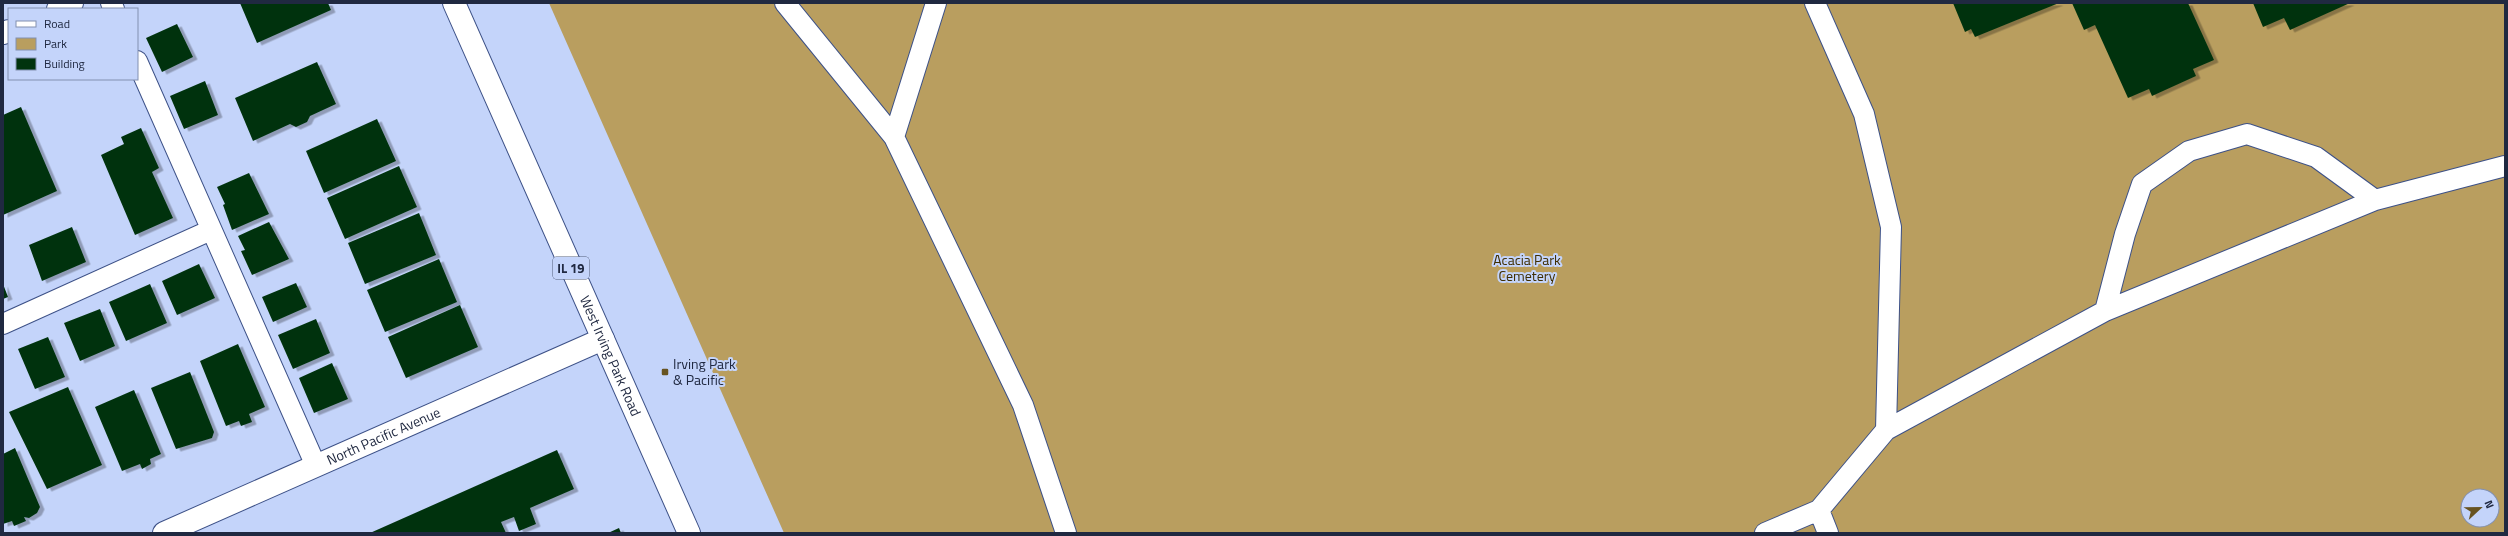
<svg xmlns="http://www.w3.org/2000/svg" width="2508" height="536" viewBox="0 0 2508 536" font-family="'Titillium Web',sans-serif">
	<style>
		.green { fill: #b99e5f; fill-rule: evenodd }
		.building { fill: #01330e; filter: url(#shadow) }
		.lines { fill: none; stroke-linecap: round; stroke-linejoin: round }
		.lane-casing { stroke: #3d5187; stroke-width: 22 }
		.street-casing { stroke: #3d5187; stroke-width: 24 }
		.primary-casing { stroke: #3d5187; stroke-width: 24 }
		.lane { stroke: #fff; stroke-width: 20 }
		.street { stroke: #fff; stroke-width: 22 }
		.primary { stroke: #fff; stroke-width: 22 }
		.poi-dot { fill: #675321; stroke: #c4d4fa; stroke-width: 1.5 }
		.labels { text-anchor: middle; stroke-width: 4; stroke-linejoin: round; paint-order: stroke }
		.shield { fill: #c4d4fa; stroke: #515c78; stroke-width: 1 }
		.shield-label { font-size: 13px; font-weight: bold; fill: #202941 }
		.park-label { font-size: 14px; fill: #3e2d00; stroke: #c4d4fa }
		.street-label { font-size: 14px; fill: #202941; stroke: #c4d4fa }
		.poi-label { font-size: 14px; fill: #202941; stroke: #c4d4fa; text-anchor: start }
	</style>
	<defs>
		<filter id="shadow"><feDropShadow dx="4.5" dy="2.5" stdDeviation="0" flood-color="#0004"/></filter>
	</defs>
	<rect width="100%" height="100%" fill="#c4d4fa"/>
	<!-- green -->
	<path class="green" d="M549,3H2505V533H784ZM2468,496H2492V520H2468Z"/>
	<!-- building -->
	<path class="building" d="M240,3H328L331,10L257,43Z
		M1953,3H2059L1975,37L1971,29L1965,32Z
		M2072,3H2188L2214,60L2193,69L2196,76L2152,96L2149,89L2128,98L2095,25L2084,30Z
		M2253,3H2350L2290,30L2284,18L2263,27Z
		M177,24L193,57L162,72L146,38Z
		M317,62L336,104L310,116L307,122L296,127L290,124L253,141L235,98Z
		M205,81L218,115L184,129L170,96Z
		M21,107L57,191L3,215V115Z
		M377,119L396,161L324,193L306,151Z
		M141,128L159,168L152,172L173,218L135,235L101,155L124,144L121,137Z
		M399,166L417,207L345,239L327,198Z
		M249,173L269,214L232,230L223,205L225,204L217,187Z
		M419,213L436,255L365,284L348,243Z
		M269,222L289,259L252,275L241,251L245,250L238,236Z
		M72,227L86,262L42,281L29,245Z
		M439,259L457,302L385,332L367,290Z
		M199,264L215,298L177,315L162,281Z
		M296,283L307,307L273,322L262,297Z
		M3,284L8,297L3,299Z
		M150,284L167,323L126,341L109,302Z
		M460,305L478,347L406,378L388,337Z
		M100,309L115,346L80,361L64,323Z
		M316,319L330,353L293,369L278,335Z
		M48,337L65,377L35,389L18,349Z
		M238,344L265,407L249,414L252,422L241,426L239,421L226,426L200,361Z
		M332,363L348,399L314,413L299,378Z
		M190,372L214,432L212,438L176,449L151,388Z
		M68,387L102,465L47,489L9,412Z
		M134,390L161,454L150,459L151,464L142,469L140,464L122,471L95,407Z
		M15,448L40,507L37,513L29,518L24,517L26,521L14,526L12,521L3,524V454Z
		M557,450L574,489L530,508L536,524L519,531L514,517L501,522L506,533H370Z
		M619,528L621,533H608Z"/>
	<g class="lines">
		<defs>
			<path id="lane" d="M111,3L114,9
				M785,3L894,137L1023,405L1066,533
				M1815,3L1864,114L1891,227L1886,430
				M137,61L316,466
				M894,137L936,3
				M2105,311L2125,234L2142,184L2189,151L2247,134L2316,157L2375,200
				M3,324L211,230
				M1819,510L1828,533
				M1765,533L1819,510L1886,430L2105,311L2375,200L2505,166"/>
			<g id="street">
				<path d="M58,9L72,3"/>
				<path d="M3,33L9,31"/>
				<path id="s1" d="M164,533L603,339"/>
			</g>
			<g id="primary">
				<path id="s2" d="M454,3L689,533"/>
			</g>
		</defs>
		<!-- lane casing -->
		<use href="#lane" class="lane-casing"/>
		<!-- street casing -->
		<use href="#street" class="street-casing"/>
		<!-- primary casing -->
		<use href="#primary" class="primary-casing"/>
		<!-- lane -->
		<use href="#lane" class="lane"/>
		<!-- street -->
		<use href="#street" class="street"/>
		<!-- primary -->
		<use href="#primary" class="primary"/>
	</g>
	<!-- markers -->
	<rect class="poi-dot" x="661" y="368" width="8" height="8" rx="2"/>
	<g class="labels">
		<!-- shield labels -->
		<rect class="shield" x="553" y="257" width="36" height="22" rx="3"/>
		<g class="shield-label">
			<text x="571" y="273">IL 19</text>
		</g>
		<!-- park labels -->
		<g class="park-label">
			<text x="1527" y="265">Acacia Park<tspan x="1527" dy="16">Cemetery</tspan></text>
		</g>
		<!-- street labels -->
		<g class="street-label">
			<text dy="5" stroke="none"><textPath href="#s2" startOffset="386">West Irving Park Road</textPath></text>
			<text dy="5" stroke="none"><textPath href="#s1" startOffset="240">North Pacific Avenue</textPath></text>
		</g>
		<!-- poi labels -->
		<g class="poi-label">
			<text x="673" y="369">Irving Park<tspan x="673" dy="16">&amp; Pacific</tspan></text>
		</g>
	</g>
	<!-- border -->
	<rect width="2508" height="536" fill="none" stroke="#202941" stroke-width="8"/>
	<!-- legend -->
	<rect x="8" y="8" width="130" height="72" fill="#c4d4fa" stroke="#8290b0"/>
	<rect x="16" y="21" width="20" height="6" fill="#ffffff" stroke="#8290b0"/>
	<text x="44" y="28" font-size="12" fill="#202941">Road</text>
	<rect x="16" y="38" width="20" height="12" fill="#b99e5f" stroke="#8290b0"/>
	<text x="44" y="48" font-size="12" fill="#202941">Park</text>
	<rect x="16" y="58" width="20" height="12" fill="#01330e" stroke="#8290b0"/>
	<text x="44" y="68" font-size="12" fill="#202941">Building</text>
	<!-- north arrow -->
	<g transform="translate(2480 508) rotate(68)"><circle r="19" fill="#c4d4fa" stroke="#8290b0"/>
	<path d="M0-3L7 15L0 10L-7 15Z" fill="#675321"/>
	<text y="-6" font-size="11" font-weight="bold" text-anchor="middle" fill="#202941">N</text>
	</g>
</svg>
